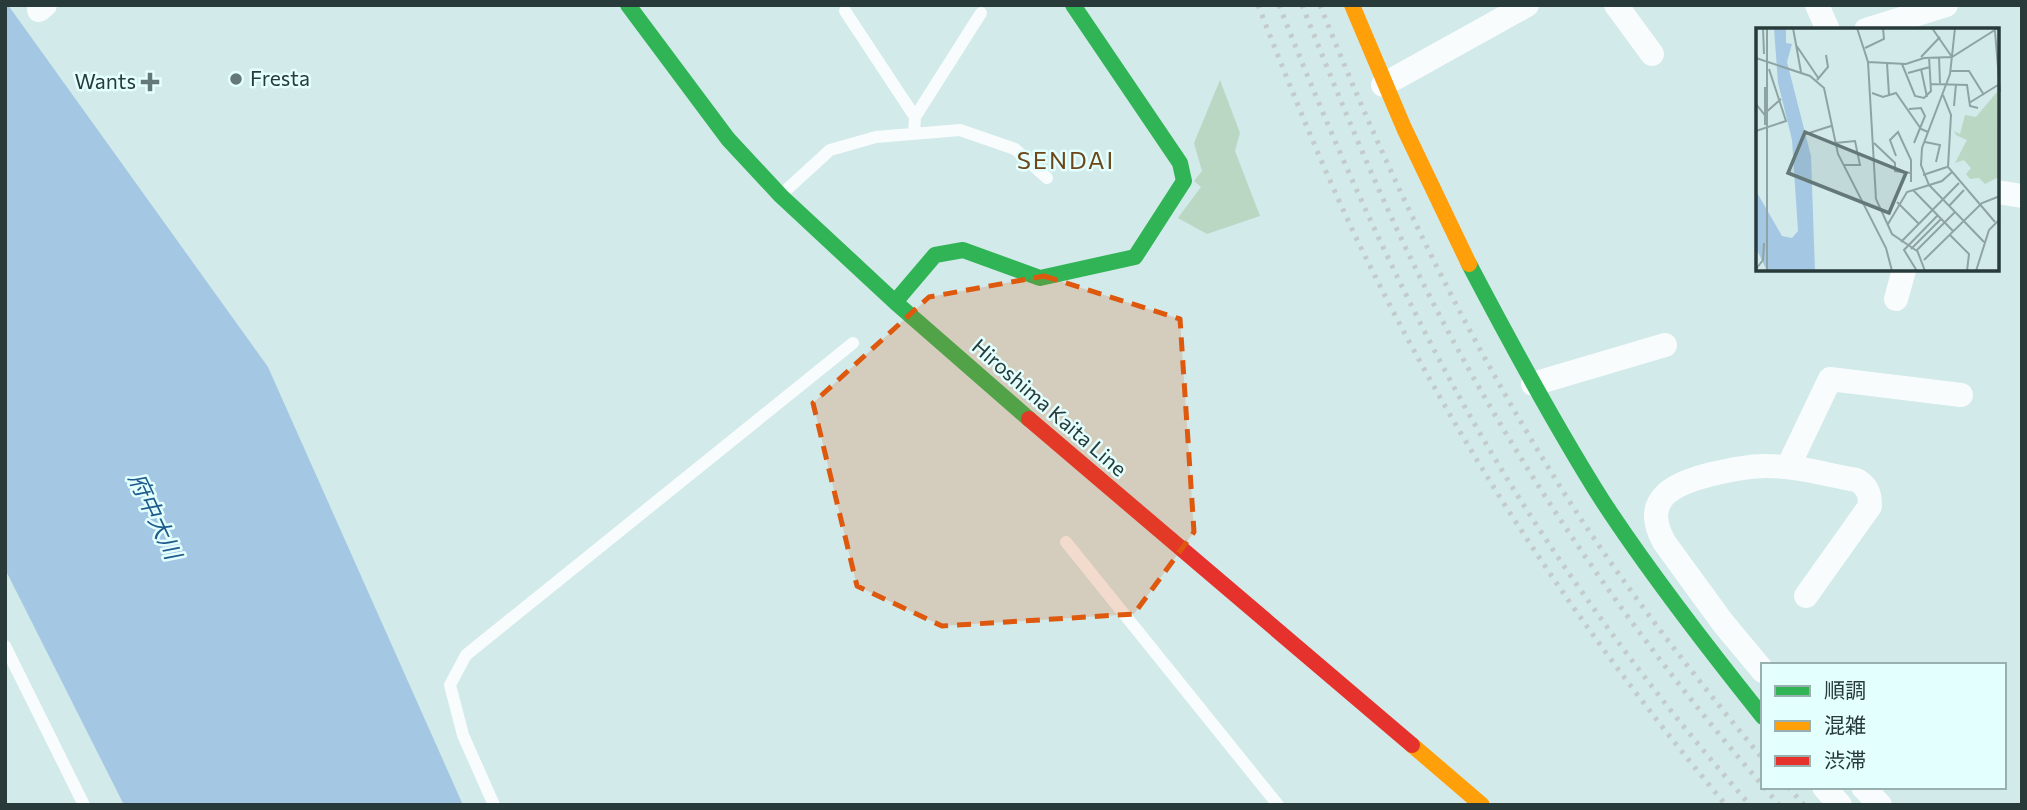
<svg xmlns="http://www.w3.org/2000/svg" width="2027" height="810" viewBox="0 0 2027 810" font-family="Commissioner,'Noto Sans JP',sans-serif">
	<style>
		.green { fill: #b9d7c3 }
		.water { fill: #a4c8e3 }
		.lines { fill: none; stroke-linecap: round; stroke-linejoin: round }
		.lane { stroke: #f8fcfc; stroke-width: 12 }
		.street { stroke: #f8fcfc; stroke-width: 24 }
		.fast { stroke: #30b455; stroke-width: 16 }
		.slow { stroke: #ff9f0a; stroke-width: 16 }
		.jam { stroke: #e5322d; stroke-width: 16 }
		.rail { stroke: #c4cbcb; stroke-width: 5; stroke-dasharray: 3.5 7; stroke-linecap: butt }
		.marked { fill: #de580e; fill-opacity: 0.2; stroke: #de580e; stroke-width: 5; stroke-dasharray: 14 9; stroke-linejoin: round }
		.poi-dot { fill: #647878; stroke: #e3fffe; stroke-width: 2.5 }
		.labels { text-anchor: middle; stroke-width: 5; stroke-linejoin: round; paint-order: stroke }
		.poi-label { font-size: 21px; fill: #283b3a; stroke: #e3fffe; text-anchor: start }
		.street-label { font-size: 21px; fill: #283b3a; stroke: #e3fffe }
		.water-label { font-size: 23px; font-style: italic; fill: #1c5b8b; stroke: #e3fffe }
		.quarter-label { font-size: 24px; letter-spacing: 2px; fill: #6d4619; stroke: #e3fffe }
		.inset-road { fill: none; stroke: #8ea4a4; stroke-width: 2 }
		.view { fill: #647878; fill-opacity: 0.15; stroke: #647878; stroke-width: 3.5 }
		.inset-edge { fill: none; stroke: #283b3a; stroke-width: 3.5 }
	</style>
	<rect width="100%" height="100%" fill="#d2eaea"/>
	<!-- green -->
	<path class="green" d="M1220,80L1240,133L1235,151L1260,216L1207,234L1178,218L1201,187L1194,181L1202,171L1194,143Z"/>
	<!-- water -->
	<path class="water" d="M5,5H8L268,367L463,805H124L5,569Z"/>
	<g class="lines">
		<!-- lane -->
		<path class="lane" d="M845,11L915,117L914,134
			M915,117L981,13
			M783,193L830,150L876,137L960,130L1015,149L1047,178
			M1066,542L1278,805
			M5,646L84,805
			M494,805L463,735L450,685L466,655L853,343"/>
		<!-- street -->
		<path class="street" d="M1616,5L1652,54
			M1817,5L1828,30
			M39,10L45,5
			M1866,30L1946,5
			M1383,85L1527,5
			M1997,192L2022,196
			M1896,299L1904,270
			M1533,384L1665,345
			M1788,467L1830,379L1961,395
			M1763,671L1723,623L1664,542C1640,498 1675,483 1712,474C1730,470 1747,466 1766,466C1797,466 1827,475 1857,480C1868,487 1870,494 1870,506L1806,596
			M1824,787L1840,805
			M1863,787L1880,805"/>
		<!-- fast -->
		<path class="fast" d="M628,5L728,139L781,196L895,302L1029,419
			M1469,264C1511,344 1554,424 1602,500C1651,575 1707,647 1763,717
			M895,302L935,255L963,250L1040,278L1135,257L1184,181L1180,163L1073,5"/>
		<!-- slow -->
		<path class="slow" d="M1352,5L1404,128L1469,264
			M1412,745L1482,805"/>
		<!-- jam -->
		<path class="jam" d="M1029,419L1412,745"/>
		<!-- rail -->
		<path class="rail" d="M1258,5C1295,99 1332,192 1378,282C1473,470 1590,644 1726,805
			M1279,5C1329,132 1384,257 1448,376C1530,529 1636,675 1750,805
			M1302,5C1337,92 1372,179 1413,263C1506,452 1625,627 1763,786
			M1320,5C1388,176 1468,341 1566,496C1625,588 1693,675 1763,759
			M1764,787L1779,805
			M1788,787L1804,805"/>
	</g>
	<!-- marked area -->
	<path class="marked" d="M1044,276L1180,319L1194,532L1134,614L942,626L857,586L813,403L929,297Z"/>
	<!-- markers -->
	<g class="poi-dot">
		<circle cx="236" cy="79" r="7"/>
		<path d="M146.5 71.5h7v7h7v7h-7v7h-7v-7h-7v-7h7z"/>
	</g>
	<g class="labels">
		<!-- poi labels -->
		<g class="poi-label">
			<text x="250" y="86">Fresta</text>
			<text x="136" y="89" text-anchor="end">Wants</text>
		</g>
		<!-- street labels -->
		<g class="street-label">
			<text transform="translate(1049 408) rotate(41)" y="7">Hiroshima Kaita Line</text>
		</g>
		<!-- water labels -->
		<g class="water-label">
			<text transform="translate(155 516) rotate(65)" y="8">府中大川</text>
		</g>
		<!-- quarter labels -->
		<g class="quarter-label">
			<text x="1066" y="169">SENDAI</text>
		</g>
	</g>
	<!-- overview -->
	<g transform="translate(1756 28)">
		<rect width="243" height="243" fill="#d2eaea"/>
		<path d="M241,64L243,149L229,156L223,150L214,151L210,146L215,140L208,132L199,135L211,112L200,107L198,103L204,106L209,87L220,89Z" fill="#b9d7c3"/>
		<path d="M18,0H30V15L36,16L31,34L55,128L59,243H11L0,220V163L26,208L36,210L42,203L36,112L22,55Z" fill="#a4c8e3"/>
		<path class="inset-road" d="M7,0L8,26M11,0V243M37,0L45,44M101,0L112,34L120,171L136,206L161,223M176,0L196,29M199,0L194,46L166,120L165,137L173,157L228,214M239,3L244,64M40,17L63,51M109,20L128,11L127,0M165,29L184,9M183,29L184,55M0,30L54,48L68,60L82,126L130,220L136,243M112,34L150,36L168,30L196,29L242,0M131,35L133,67M146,36L159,68L168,70L175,63L173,29M165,41L171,69M194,43H213L228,67M152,45L174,39M61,52L72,39L70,27M175,56L211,57L214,78L222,80M9,59V97M116,65L127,69L140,65L165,101L172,104M187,67L195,87L192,139L239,194M213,75L242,57M0,76L8,86L25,71M198,78L200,56M153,81L165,80L169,88L158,115M0,103L30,93L13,41M50,106L75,98M169,114L184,117L180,134M79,115L99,113L104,137H87M118,115L139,135V143L155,145M140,128L134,112L142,104L155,132V154M167,147L191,139M157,162L197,203M141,174L163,196M193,178L208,162M132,196L151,164L186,153L196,144M194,207L213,226L211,243M145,214L203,155M155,221L185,191M168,232L226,175L244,168M0,241L7,232L8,215M161,243L148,222L182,187M169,243L161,222L199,184M220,243L233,202L244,191"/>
		<path class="view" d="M49,104L150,145L133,185L32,145Z"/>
		<rect width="243" height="243" class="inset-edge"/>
	</g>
	<!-- border -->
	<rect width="2027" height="810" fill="none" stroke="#283b3a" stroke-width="14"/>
	<!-- legend -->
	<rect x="1761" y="663" width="245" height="126" fill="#e3fffe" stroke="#98b1b0" stroke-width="2"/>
	<rect x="1775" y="686" width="35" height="10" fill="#30b455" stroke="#98b1b0" stroke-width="2"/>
	<text x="1824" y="698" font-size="21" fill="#283b3a">順調</text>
	<rect x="1775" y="721" width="35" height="10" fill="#ff9f0a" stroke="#98b1b0" stroke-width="2"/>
	<text x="1824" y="733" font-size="21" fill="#283b3a">混雑</text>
	<rect x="1775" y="756" width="35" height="10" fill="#e5322d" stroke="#98b1b0" stroke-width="2"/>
	<text x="1824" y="768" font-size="21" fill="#283b3a">渋滞</text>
</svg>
